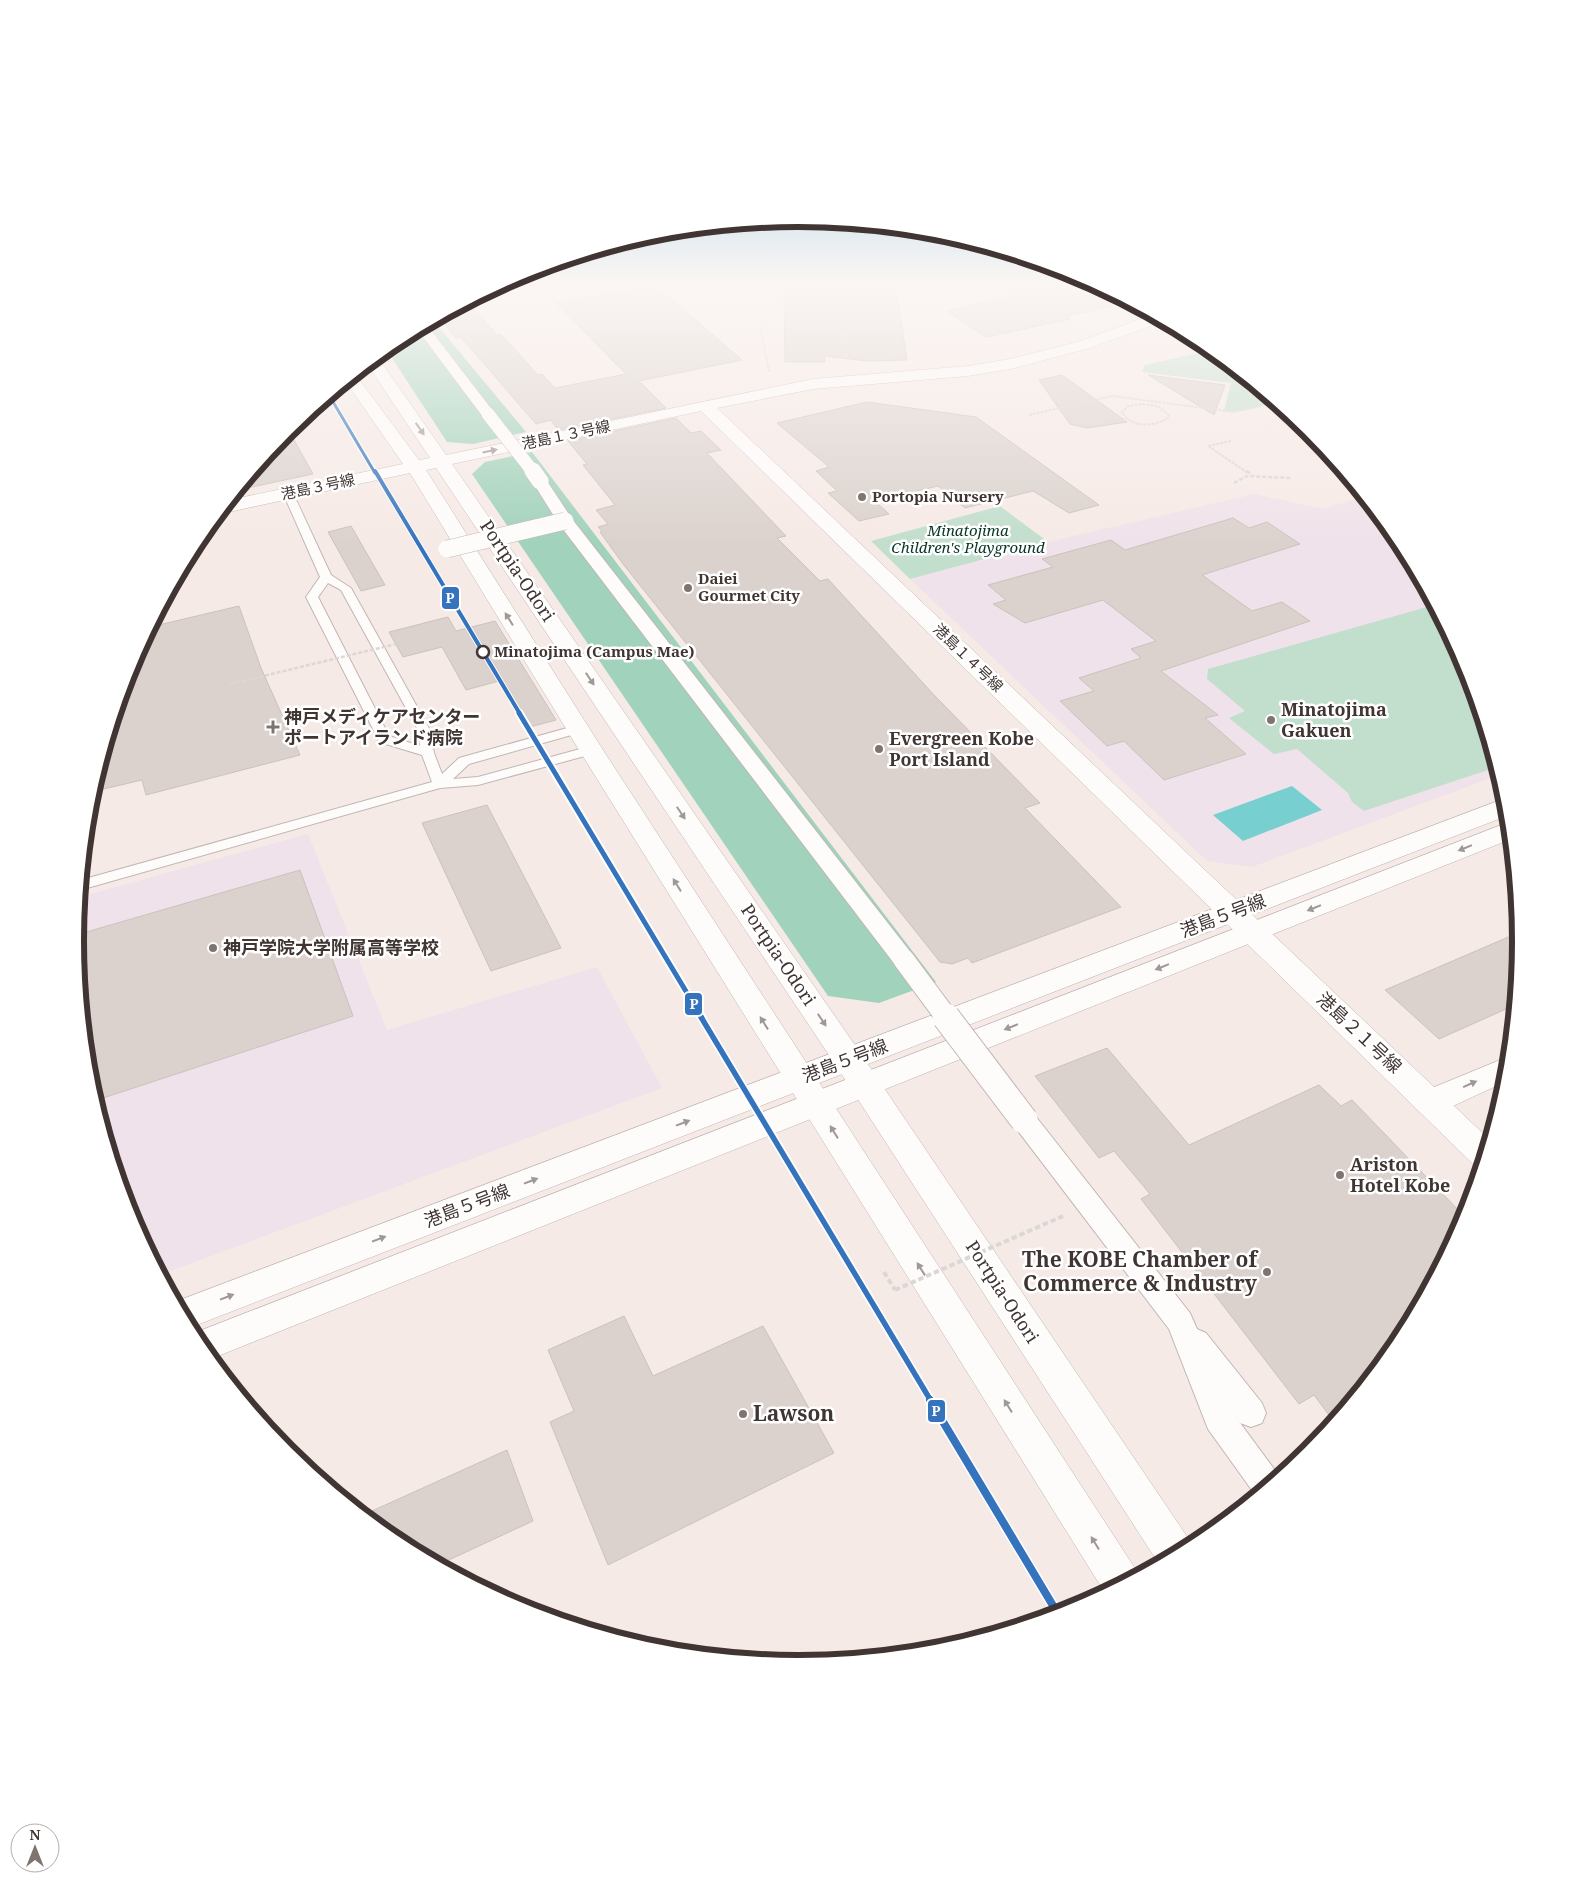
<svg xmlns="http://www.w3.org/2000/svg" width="1596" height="1883" viewBox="0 0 1596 1883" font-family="'Noto Serif','Noto Sans JP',serif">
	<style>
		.education { fill: #f0e2ea }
		.green { fill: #c2decd }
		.forest { fill: #a1d2bb }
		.water { fill: #77cfd0 }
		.building { fill: #dbd2cd; stroke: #cbc2bd }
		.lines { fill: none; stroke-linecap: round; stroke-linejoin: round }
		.service-casing { stroke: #c0b6b2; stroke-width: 2 }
		.pedestrian-casing { stroke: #c0b6b2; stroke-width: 2 }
		.minor-casing { stroke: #c0b6b2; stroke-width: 1 }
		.tertiary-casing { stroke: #c0b6b2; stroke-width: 1 }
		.path-far2 { stroke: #dbd7d6; stroke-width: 2; stroke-dasharray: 3 1; stroke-linecap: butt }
		.path-far1 { stroke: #dbd7d6; stroke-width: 2.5; stroke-dasharray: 4 2; stroke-linecap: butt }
		.path { stroke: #dbd7d6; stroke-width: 4; stroke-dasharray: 5.5 3; stroke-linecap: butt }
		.service { fill: #fefcfb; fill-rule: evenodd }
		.pedestrian { fill: #fefcfb; fill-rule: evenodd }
		.minor { fill: #fefcfb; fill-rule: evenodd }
		.tertiary { fill: #fefcfb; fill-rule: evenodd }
		.pedestrian-bridge-far3-casing { stroke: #c0b6b2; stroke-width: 14; stroke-linecap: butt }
		.pedestrian-bridge-far2-casing { stroke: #c0b6b2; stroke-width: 18; stroke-linecap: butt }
		.pedestrian-bridge-far1-casing { stroke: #c0b6b2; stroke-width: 23; stroke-linecap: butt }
		.pedestrian-bridge-casing { stroke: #c0b6b2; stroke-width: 29; stroke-linecap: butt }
		.path-bridge-far1 { stroke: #dbd7d6; stroke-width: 2.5; stroke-dasharray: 4 2; stroke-linecap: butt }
		.path-bridge { stroke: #dbd7d6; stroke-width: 4; stroke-dasharray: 5.5 3; stroke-linecap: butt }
		.pedestrian-bridge-far3 { stroke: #fefcfb; stroke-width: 13 }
		.pedestrian-bridge-far2 { stroke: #fefcfb; stroke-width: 17 }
		.pedestrian-bridge-far1 { stroke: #fefcfb; stroke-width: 21 }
		.pedestrian-bridge { stroke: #fefcfb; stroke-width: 27 }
		.rail-1-far4-casing { stroke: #fff; stroke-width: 5.5 }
		.rail-1-far3-casing { stroke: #fff; stroke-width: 6 }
		.rail-1-far2-casing { stroke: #fff; stroke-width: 9 }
		.rail-1-far1-casing { stroke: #fff; stroke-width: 9 }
		.rail-1-casing { stroke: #fff; stroke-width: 11 }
		.rail-1-far4 { stroke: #3573bd; stroke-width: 3 }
		.rail-1-far3 { stroke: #3573bd; stroke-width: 4 }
		.rail-1-far2 { stroke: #3573bd; stroke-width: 5 }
		.rail-1-far1 { stroke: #3573bd; stroke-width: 5.5 }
		.rail-1 { stroke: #3573bd; stroke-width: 8 }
		.oneway { fill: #9f9896 }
		.poi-dot { fill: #807471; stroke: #fff; stroke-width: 2 }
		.stop-dot { fill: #fff; stroke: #403532; stroke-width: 2.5 }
		.labels { text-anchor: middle; stroke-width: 5; stroke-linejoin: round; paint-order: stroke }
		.far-street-label { font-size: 15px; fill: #403532; stroke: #fff }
		.far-poi-label { font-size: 15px; font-weight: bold; fill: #403532; stroke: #fff; text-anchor: start }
		.far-park-label { font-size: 15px; font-style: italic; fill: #073525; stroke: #fff }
		.far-stop-label { font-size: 15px; font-weight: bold; fill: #403532; stroke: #fff; text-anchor: start }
		.street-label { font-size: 18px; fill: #403532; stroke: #fff }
		.poi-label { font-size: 18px; font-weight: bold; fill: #403532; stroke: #fff; text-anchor: start }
		.near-poi-label { font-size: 21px; font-weight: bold; fill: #403532; stroke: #fff; text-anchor: end }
		.rim { fill: none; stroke: #403532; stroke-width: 6 }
		.line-badge { stroke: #fff; stroke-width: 2 }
		.badge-label { font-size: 14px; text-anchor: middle; font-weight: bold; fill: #fff }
	</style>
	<rect width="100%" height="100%" fill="#f6eae6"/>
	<!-- education -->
	<path class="education" d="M1254,494L1323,509L1364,497L1399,540L1466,665L1499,775L1252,867L1207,861L910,579L1048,542Z
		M308,834L387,1030L597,967L662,1088L160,1275L130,1218L89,1082L75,941L79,897Z"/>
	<!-- green -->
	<path class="green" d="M1211,350L1275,402C1259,407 1241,413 1224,411L1231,383L1142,372L1145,365Z
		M1000,506L1048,542L910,579L871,541Z
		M1434,605L1466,665L1497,767L1364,811L1352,802L1348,793L1297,749L1274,754L1229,718L1245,711L1207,679L1208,669Z"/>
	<!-- forest -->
	<path class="forest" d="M433,320L526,432L473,444L447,442L386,349L397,340Z
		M532,452L936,982L879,1003L828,996L472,474L485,462Z"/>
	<!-- water -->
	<path class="water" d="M1292,786L1322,810L1243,841L1213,815Z"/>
	<!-- building -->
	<path class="building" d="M784,281L877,282V285L896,287L907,360L868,361L824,356L825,362H785Z
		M994,281H1088L1110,292L1111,307L1066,316L1071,319L986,337L947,311L1016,295Z
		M655,285L742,360L639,381L666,408L558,430L551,420L536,424L461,337L456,338L439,317L468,302L497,335L501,334L538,375L542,374L555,388L626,374L556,303Z
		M1062,375L1127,422L1087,428L1070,424L1039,380Z
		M1148,375L1225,385L1214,415Z
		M867,402L976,417L1099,505L1069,513L1033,491L965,508L938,486L875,501L889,514L859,521L828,493L837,491L816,471L829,467L777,423Z
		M676,418L691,433L701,431L721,450L707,453L786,536L777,538L820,581L828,579L934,695L1040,803L1025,808L1121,907L972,963L968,958L952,964L940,962L623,564L600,532L602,531L598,527L608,524L596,510L615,505L583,465L587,464L568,441Z
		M288,429L313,474L238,490L287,430Z
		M1233,518L1249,528L1267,522L1300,544L1202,575L1252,611L1282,602L1310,621L1161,671L1218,715L1205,718L1246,754L1164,780L1124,741L1107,746L1060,701L1094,691L1079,678L1141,658L1131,649L1156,641L1103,600L1025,623L993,604L1006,600L988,585L1053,567L1042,559L1111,540L1125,550Z
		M351,526L385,585L361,591L328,532Z
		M239,606L261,668L300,755L146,795L142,780L91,792L130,665L150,627Z
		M448,617L456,631L495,621L556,720L526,728L499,681L466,690L442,647L403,657L389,632Z
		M487,805L561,948L491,971L422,823Z
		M300,870L353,1016L94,1101L89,1082L76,935Z
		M1520,932L1515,1005L1439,1039L1385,990Z
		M1107,1048L1189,1145L1319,1085L1341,1106L1352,1100L1466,1218L1399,1343L1334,1422L1314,1395L1299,1404L1141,1199L1150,1194L1114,1151L1099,1158L1035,1076Z
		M624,1316L653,1376L763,1326L834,1453L608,1565L550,1422L574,1411L548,1350Z
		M507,1450L533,1521L438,1565L396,1542L363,1515Z"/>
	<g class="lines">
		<defs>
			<path id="service" d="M288,490L293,493L331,575L351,588L430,730L434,753L442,774L459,758L578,725L582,726L584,729L582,732L469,764L453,779L478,777L591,746L597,750L596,753L478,785L440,788L80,890L81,880L432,782L422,755L379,742L378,739L306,597L320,577L283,493ZM328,583L341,590L418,730L420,746L389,736L318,597Z"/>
			<path id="pedestrian" d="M426,324L493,411L495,414L493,417H483L417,329Z
				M540,476L545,478L572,519L912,954L915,960L912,966L904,968L896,966L559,524L532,481Z
				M1024,1110L1033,1113L1190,1313L1197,1329L1206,1333L1262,1403L1266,1413L1262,1423L1251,1427L1240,1423L1235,1416L1280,1477L1256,1496L1208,1429L1169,1329L1015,1127L1011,1120L1015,1113Z"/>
			<path id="minor" d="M1506,798L1509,815L194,1326L189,1328L175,1302Z
				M1509,822L1511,839L213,1358L210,1359L192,1334Z
				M1510,1056L1507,1081L1442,1111L1431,1114L1420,1111L1416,1102L1420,1093Z"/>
			<path id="tertiary" d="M1152,315L1164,321L1090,348L1010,369L968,376L813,389L717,408L1490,1140L1481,1168L1474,1165L701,411L452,464L859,1051L1190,1541L1192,1547L1159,1564L837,1067L436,468L426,470L603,750L1136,1570L1138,1575L1105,1593L579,750L410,473L224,513L220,512L229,500L403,464L346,382L355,374L419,460L430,458L367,364L377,356L446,455L813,379L968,366L1010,359L1078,342Z"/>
		</defs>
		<!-- service casing -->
		<use href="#service" class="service-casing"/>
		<!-- pedestrian casing -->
		<use href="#pedestrian" class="pedestrian-casing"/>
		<!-- minor casing -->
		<use href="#minor" class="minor-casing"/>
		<!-- tertiary casing -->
		<use href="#tertiary" class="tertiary-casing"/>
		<!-- path-far2 -->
		<path class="path-far2" d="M840,281L850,316L844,343L848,361
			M760,326L769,372
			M1142,404L1157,406L1169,415L1168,418C1155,427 1130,428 1122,412L1128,406Z
			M1029,415L1112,396L1234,412L1260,406L1259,398L1263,392
			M1231,441L1208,446L1248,473"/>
		<!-- path-far1 -->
		<path class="path-far1" d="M1247,471L1252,475
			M1234,483L1247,476L1291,478
			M1360,495L1365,498"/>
		<!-- path -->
		<path class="path" d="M884,1272L895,1290"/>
		<!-- service -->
		<use href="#service" class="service"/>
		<!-- pedestrian -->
		<use href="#pedestrian" class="pedestrian"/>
		<!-- minor -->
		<use href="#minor" class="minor"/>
		<!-- tertiary -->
		<use href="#tertiary" class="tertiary"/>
		<defs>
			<path id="pedestrian-bridge-far3" d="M488,414L534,473"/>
			<path id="pedestrian-bridge-far2" d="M533,471L540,481
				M447,549L565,521"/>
			<path id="pedestrian-bridge-far1" d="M904,960L947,1018"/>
			<path id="pedestrian-bridge" d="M946,1017L1024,1120"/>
		</defs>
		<!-- pedestrian-bridge-far3 casing -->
		<use href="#pedestrian-bridge-far3" class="pedestrian-bridge-far3-casing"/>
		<!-- pedestrian-bridge-far2 casing -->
		<use href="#pedestrian-bridge-far2" class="pedestrian-bridge-far2-casing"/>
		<!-- pedestrian-bridge-far1 casing -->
		<use href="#pedestrian-bridge-far1" class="pedestrian-bridge-far1-casing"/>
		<!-- pedestrian-bridge casing -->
		<use href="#pedestrian-bridge" class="pedestrian-bridge-casing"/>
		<!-- path-bridge-far1 -->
		<path class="path-bridge-far1" d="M230,684L396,644"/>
		<!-- path-bridge -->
		<path class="path-bridge" d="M895,1290L1063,1216"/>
		<!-- pedestrian-bridge-far3 -->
		<use href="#pedestrian-bridge-far3" class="pedestrian-bridge-far3"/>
		<!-- pedestrian-bridge-far2 -->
		<use href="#pedestrian-bridge-far2" class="pedestrian-bridge-far2"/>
		<!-- pedestrian-bridge-far1 -->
		<use href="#pedestrian-bridge-far1" class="pedestrian-bridge-far1"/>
		<!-- pedestrian-bridge -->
		<use href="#pedestrian-bridge" class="pedestrian-bridge"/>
		<defs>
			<path id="rail-1-far4" d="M329,395L375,473"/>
			<path id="rail-1-far3" d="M375,471L520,714"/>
			<path id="rail-1-far2" d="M519,713L702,1018"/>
			<path id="rail-1-far1" d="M701,1017L931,1401"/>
			<path id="rail-1" d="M930,1400L1058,1614"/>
		</defs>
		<!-- rail-1-far4 casing -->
		<use href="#rail-1-far4" class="rail-1-far4-casing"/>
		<!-- rail-1-far3 casing -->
		<use href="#rail-1-far3" class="rail-1-far3-casing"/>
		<!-- rail-1-far2 casing -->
		<use href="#rail-1-far2" class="rail-1-far2-casing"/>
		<!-- rail-1-far1 casing -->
		<use href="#rail-1-far1" class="rail-1-far1-casing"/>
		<!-- rail-1 casing -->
		<use href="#rail-1" class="rail-1-casing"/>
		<!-- rail-1-far4 -->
		<use href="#rail-1-far4" class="rail-1-far4"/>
		<!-- rail-1-far3 -->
		<use href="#rail-1-far3" class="rail-1-far3"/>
		<!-- rail-1-far2 -->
		<use href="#rail-1-far2" class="rail-1-far2"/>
		<!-- rail-1-far1 -->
		<use href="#rail-1-far1" class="rail-1-far1"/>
		<!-- rail-1 -->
		<use href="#rail-1" class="rail-1"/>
	</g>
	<!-- one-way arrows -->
	<defs><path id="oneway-solid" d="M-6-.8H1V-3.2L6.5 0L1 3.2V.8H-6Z" transform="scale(1.25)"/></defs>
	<g class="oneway">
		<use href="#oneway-solid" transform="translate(420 429) rotate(55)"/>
		<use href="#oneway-solid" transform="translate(490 451) rotate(-12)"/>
		<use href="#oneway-solid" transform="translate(509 619) rotate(-122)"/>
		<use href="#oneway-solid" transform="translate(590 679) rotate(56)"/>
		<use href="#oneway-solid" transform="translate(681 813) rotate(56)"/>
		<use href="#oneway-solid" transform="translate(1465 848) rotate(158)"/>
		<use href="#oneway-solid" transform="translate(677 885) rotate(-122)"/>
		<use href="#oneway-solid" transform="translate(1314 908) rotate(158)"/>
		<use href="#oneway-solid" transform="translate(1162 967) rotate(158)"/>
		<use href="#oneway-solid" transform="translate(822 1020) rotate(56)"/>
		<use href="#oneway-solid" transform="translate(764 1023) rotate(-122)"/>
		<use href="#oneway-solid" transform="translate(1011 1027) rotate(158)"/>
		<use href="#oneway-solid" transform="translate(1470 1084) rotate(-24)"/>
		<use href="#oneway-solid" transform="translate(683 1123) rotate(-21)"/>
		<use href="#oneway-solid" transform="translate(834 1132) rotate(-122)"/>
		<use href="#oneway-solid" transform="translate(531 1181) rotate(-21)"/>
		<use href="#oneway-solid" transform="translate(379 1239) rotate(-21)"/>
		<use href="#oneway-solid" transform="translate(921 1269) rotate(-122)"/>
		<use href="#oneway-solid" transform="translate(227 1297) rotate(-21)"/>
		<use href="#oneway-solid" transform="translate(1008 1406) rotate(-122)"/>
		<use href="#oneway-solid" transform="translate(1095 1543) rotate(-122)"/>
	</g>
	<!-- sky -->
	<linearGradient id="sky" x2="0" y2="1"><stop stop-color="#7bbfde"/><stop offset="0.52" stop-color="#fbf6f4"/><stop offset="1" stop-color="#fbf6f4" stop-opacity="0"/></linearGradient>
	<rect width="1596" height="544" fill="url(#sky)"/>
	<!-- markers -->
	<g class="poi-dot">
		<circle cx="862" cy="497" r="5"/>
		<circle cx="688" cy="588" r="5"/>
		<circle cx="1271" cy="720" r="5"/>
		<path d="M270.5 719.5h5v5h5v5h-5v5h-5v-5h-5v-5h5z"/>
		<circle cx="879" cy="749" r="5"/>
		<circle cx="213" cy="948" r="5"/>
		<circle cx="1340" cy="1175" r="5"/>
		<circle cx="1267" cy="1272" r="5"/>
		<circle cx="743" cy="1414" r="5"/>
	</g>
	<circle class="stop-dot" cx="483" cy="652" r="6"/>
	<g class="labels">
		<!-- far-street labels -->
		<g class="far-street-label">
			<text transform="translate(566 435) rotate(-12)" y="5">港島１３号線</text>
			<text transform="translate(318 487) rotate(-12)" y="5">港島３号線</text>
			<text transform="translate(968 658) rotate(44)" y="5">港島１４号線</text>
		</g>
		<!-- far-poi labels -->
		<g class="far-poi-label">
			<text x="872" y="502">Portopia Nursery</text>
			<text x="698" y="584">Daiei<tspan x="698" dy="17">Gourmet City</tspan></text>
		</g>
		<!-- far-park labels -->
		<g class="far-park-label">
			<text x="968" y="536">Minatojima<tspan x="968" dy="17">Children's Playground</tspan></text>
		</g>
		<!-- far-stop labels -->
		<g class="far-stop-label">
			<text x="494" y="657">Minatojima (Campus Mae)</text>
		</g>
		<!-- street labels -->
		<g class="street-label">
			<text transform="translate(517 571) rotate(56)" y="6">Portpia-Odori</text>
			<text transform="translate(1223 916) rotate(-21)" y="6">港島５号線</text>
			<text transform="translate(778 955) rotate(56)" y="6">Portpia-Odori</text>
			<text transform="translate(1359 1033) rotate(43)" y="6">港島２１号線</text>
			<text transform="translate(845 1061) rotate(-21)" y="6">港島５号線</text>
			<text transform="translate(467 1206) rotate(-21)" y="6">港島５号線</text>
			<text transform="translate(1002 1292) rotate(57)" y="6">Portpia-Odori</text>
		</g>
		<!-- poi labels -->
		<g class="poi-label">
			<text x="1281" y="716">Minatojima<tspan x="1281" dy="21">Gakuen</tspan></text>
			<text x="284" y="723">神戸メディケアセンター<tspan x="284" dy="21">ポートアイランド病院</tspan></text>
			<text x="889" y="745">Evergreen Kobe<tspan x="889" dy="21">Port Island</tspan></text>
			<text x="223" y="954">神戸学院大学附属高等学校</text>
			<text x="1350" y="1171">Ariston<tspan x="1350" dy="21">Hotel Kobe</tspan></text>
		</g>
		<!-- near-poi labels -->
		<g class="near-poi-label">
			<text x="1257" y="1267">The KOBE Chamber of<tspan x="1257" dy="24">Commerce &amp; Industry</tspan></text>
			<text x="753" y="1421" text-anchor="start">Lawson</text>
		</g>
	</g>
	<!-- crop -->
	<path d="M0 0H1596V1883H0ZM84 941a714 714 0 1 1 1428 0a714 714 0 1 1-1428 0Z" fill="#fff" fill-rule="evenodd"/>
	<path class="rim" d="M84 941a714 714 0 1 1 1428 0a714 714 0 1 1-1428 0Z"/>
	<g class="line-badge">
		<rect x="441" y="586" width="19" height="24" rx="5" fill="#3573bd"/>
		<rect x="684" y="992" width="19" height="24" rx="5" fill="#3573bd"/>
		<rect x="927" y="1399" width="19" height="24" rx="5" fill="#3573bd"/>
	</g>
	<g class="badge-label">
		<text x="450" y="603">P</text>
		<text x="694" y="1009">P</text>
		<text x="936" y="1416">P</text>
	</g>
	<!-- north arrow -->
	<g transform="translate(35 1848)"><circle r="24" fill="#ffffff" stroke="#b3aead"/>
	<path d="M0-4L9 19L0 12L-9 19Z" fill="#807471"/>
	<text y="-8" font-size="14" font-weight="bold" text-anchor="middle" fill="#403532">N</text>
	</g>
</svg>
